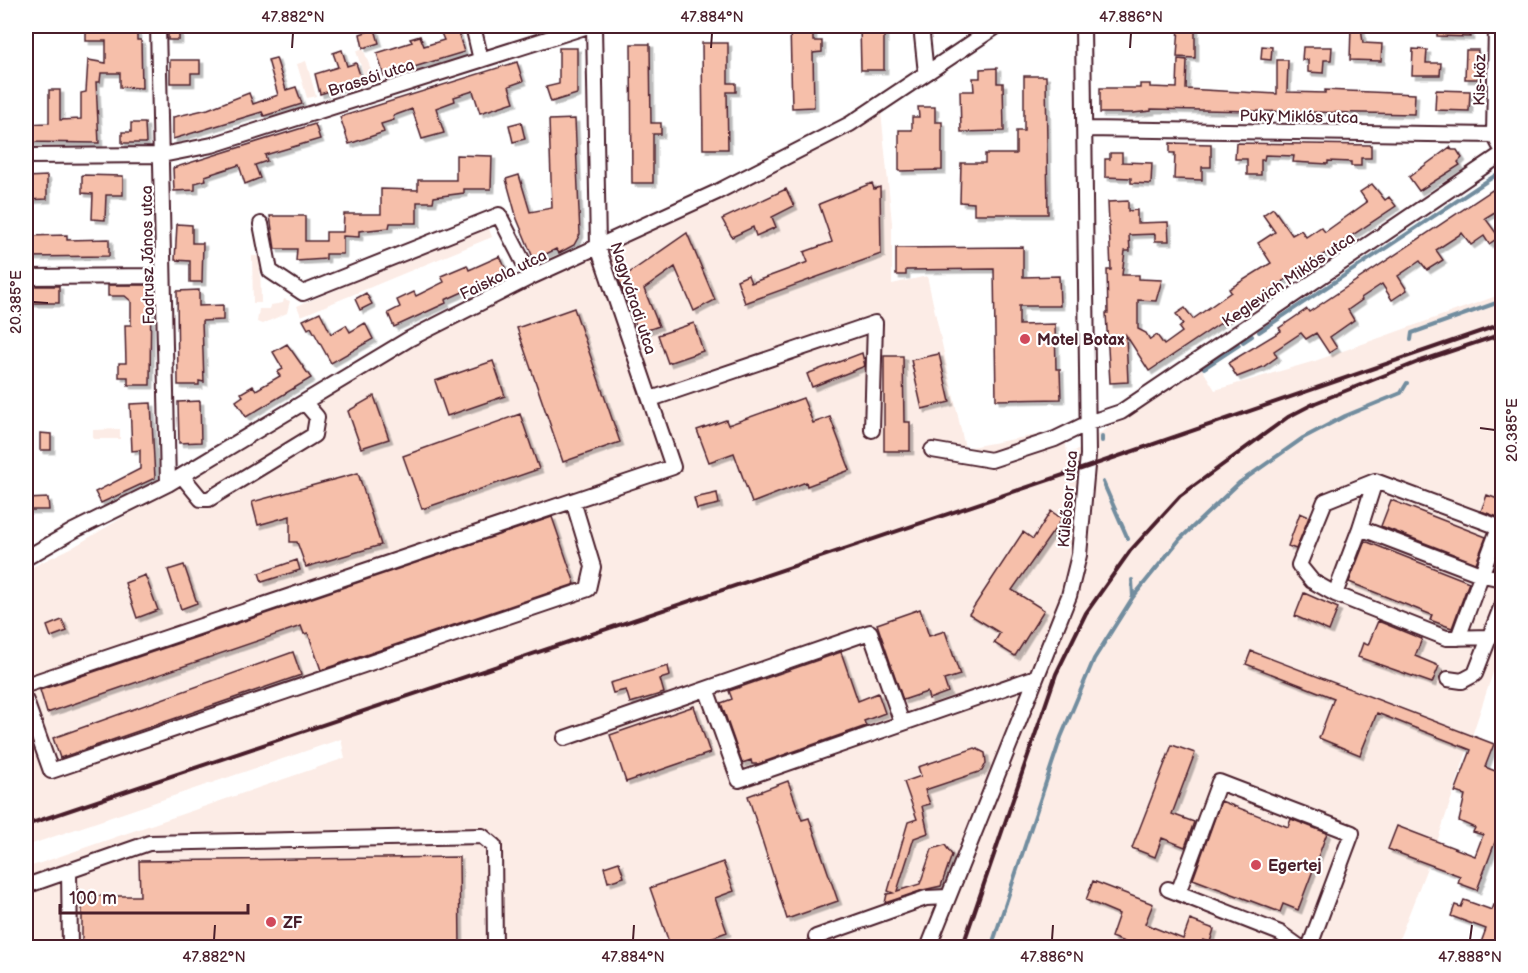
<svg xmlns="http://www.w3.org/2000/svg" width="1528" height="973" viewBox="0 0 1528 973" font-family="'Balsamiq Sans',sans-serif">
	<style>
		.built { fill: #fcece6 }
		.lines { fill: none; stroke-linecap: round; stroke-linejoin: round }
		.stream { stroke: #728d9f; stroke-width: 4 }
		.building { fill: #f6bfaa; stroke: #4a1f2b; stroke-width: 1.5; filter: url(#shadow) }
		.minor-casing { stroke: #4a1f2b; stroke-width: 18 }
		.minor { stroke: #fff; stroke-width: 14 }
		.rail { stroke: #4a1f2b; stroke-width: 4 }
		.ticks { fill: none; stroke: #4a1f2b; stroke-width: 2 }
		.poi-dot { fill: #d1495b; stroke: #fff; stroke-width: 2 }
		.labels { text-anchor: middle; stroke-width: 4.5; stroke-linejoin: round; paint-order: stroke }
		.street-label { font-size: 16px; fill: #4a1f2b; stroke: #fff }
		.poi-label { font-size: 16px; font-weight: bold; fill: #4a1f2b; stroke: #fff; text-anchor: start }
		.neatline { fill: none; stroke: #4a1f2b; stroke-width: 2 }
		.ticks-label { font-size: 15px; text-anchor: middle; fill: #4a1f2b }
	</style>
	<defs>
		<filter id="shadow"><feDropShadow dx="3.5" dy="3.5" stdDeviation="0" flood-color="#0004"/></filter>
	</defs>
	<rect width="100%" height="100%" fill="#fff"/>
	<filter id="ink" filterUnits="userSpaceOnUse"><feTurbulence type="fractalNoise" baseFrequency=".0167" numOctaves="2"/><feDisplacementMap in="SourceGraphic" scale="12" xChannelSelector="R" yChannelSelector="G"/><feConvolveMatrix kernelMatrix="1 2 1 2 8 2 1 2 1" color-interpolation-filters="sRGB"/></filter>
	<g filter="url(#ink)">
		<!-- built -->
		<path class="built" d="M363,48L374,78L366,81L356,51Z
			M306,61L316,96L307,98L297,64Z
			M881,111L892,223V284L927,276L965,448L1064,430L1067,453L1096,445L1097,435L1202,369L1215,390L1315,361L1502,294V645L1437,842L1396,947H26V868L345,758L341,739L26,846V570L75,546L412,344L532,283L719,197Z
			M488,226L492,237L301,316L297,306Z
			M252,256H260L261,303H253Z
			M284,299L290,301L287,313L262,324L257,322L259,309H270L271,305L283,303Z
			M120,429V439H93V430Z"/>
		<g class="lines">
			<!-- stream -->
			<path class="stream" d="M1259,332L1502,171
				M1411,340L1412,333L1502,301
				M1243,342L1252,336
				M1204,368L1239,345
				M1102,437V441
				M1103,482L1128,539
				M1132,580L1133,597
				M991,948L1061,737L1094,659L1133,597L1180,539L1239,483L1303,438L1345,416L1401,393L1407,383"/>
		</g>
		<!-- building -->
		<path class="building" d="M86,26H137V40H141L142,88L120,87V73H101L100,82H96L99,143L26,142V124L49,123V90H60V120L81,119V93L86,92L88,60L106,63V41H86Z
			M168,26H179V40H168Z
			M790,26H813V41H822V52L813,53L814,107L792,108Z
			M860,26H884V70H861Z
			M1179,26H1195V58L1177,57Z
			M1351,26H1361L1363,43L1382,44L1381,61L1350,60Z
			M1437,26H1470V37L1437,36Z
			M457,28L464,52L384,76L377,53L412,42L410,39L420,36L424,46L444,40L441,33Z
			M375,29L379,43L363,48L360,34Z
			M702,43H728V83H736V92H727L728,149H703Z
			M631,44H650L651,123H661V134H653V183H632Z
			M1262,46L1272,47L1271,60L1261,59Z
			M1303,47H1332L1331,60H1324L1323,73L1308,72V60H1302Z
			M559,48H577V94L551,102L546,87L559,84Z
			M1413,49L1427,50L1426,63H1441L1440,75H1412Z
			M342,50L347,66L356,63L362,81L320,94L315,74L338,67L333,53Z
			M1466,50H1478V79H1465Z
			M276,58L286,90L296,87L302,104L264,116L262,112L173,139V117L208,109L249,93L253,104L278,95L268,60Z
			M1178,59L1187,60L1186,89L1277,94V60H1288L1287,92L1325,93V90L1415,94L1414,114L1151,109V111L1133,113H1100V88H1140V84H1150V87L1177,88Z
			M170,60H200V73H191V83H170Z
			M517,62L523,81L509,86L514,102L480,113L473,91L454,97L455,101L436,108L444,133L422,139L412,109L393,116L394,120L381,124L384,132L349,144L340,117Z
			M997,68V83H1003L1004,131L961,132L960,91H974L973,78H980V69Z
			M1024,76H1046L1048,214H974V203L960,202L961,163H985V154H1016V131H1024Z
			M1436,90L1470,91L1469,111L1435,110Z
			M918,107H935V122H942V170L899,171V130H912V117H919Z
			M575,119L580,234L574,245L559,253L556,249L534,260L517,219L506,179L519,175L530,212L552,208L549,120Z
			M521,122L525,139L513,142L509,125Z
			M131,123H145L146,143H122V132H131Z
			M315,124L320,139L265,155L267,161L255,165L260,178L245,184L239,165L205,176L206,180L195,183V190L174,191L173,168Z
			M1170,143L1211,144V167H1202V180L1174,179L1175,153H1170Z
			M1236,143L1371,145V158H1361V166H1351V162L1328,161V164L1293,162L1294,156L1265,155L1264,160H1261V175H1247V159H1235Z
			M1450,147L1452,150H1457L1462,158L1458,162L1460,165L1419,191L1409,177Z
			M1110,153H1122V162L1152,163L1151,184L1131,183V178L1105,177V159H1110Z
			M456,155L492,156L491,189H464V193L434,197L433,202H417V223H390L389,228L359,231V237L343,236V254H326V259L296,261L297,249H275L270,216H305V241H326V232H343L344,214H381V189L418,190V180H456Z
			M82,175L123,176V195H106L105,220L92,219L93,194L82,193Z
			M47,176V199L26,200V177Z
			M872,183L874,189L880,187L881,254L745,303L737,280L748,275L751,283L808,262L804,252L832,242L819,204Z
			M1503,183V207L1485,218L1499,237L1489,244L1484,236L1471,245L1462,233L1436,250L1443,260L1427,270L1420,261L1398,276L1407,290L1392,300L1382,284L1361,298L1362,300L1348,310L1354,320L1330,337L1337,348L1329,353L1316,333L1306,339L1301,333L1274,351L1277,357L1263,367L1237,377L1228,363L1281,331L1279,328L1307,309L1309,312Z
			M1372,184L1385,200L1389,197L1396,206L1149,371L1126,335L1128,382L1110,383L1106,313H1108L1107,270H1111L1108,202L1128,201V211L1137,210V223L1168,222L1169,241H1155V234L1129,235L1130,251H1125L1122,275H1139V279L1162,280L1156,301L1138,300V329L1146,333L1150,340L1157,335L1164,345L1182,332L1179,328L1183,324L1176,314L1185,308L1193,319L1231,292L1229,289L1271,263L1258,243L1275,232L1263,215L1273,208L1292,235L1301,230L1306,237L1321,227L1325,232L1367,202L1360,192Z
			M786,189L794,206L772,217L776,227L756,236L753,227L732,237L722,219Z
			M177,224L192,225V243H203L202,282H190V261L175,260Z
			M687,233L715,300L694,311L675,267L644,289L659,326L639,333L619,280Z
			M67,235V240L109,239V256L26,257V236Z
			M1023,247V277L1059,276L1060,306H1019V325L1055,324L1056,369H1060L1061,399L996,400L994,269L906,270V275H896V248Z
			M500,256L507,272L445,300L446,303L394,327L388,313L400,307L397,300L414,292L416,296L444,282L441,276L467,265L469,270Z
			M108,285H151L150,385H128V377H119V363H126L125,325H131V301L125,296H108Z
			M32,286H59V303H26V290H32Z
			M199,290V306L223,305V320L202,321L204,382L199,381V385H178L177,291Z
			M366,293L372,304L360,310L355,299Z
			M574,308L620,442L563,462L517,328Z
			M320,312L331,334L346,325L350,332L365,323L373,339L331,363L311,327L308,329L303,320Z
			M694,323L703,351L668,363L658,335Z
			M287,344L311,378L246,417L236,401L243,396L241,393L253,386L256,390L280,376L277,372L283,369L273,352Z
			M862,353L865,366L812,387L807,374Z
			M939,354L950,402L922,409L911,360Z
			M884,356H903L904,422H910V451H884Z
			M493,361L505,396L447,416L435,381Z
			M374,396L389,439L361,448L348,411Z
			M803,398L813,423L830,417L850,470L807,486L806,482L752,503L734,453L709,462L697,430L726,420L728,425Z
			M200,401L201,442L179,443L178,402Z
			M151,403L155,478L101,503L95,492L140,469V450L132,451L130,404Z
			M520,414L539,469L422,509L403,456Z
			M40,433L51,434V450H40Z
			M358,473L381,545L306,567L297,542H290V516L258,525L252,502Z
			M717,493L719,504L697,509L694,498Z
			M1487,495L1503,501L1498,517L1481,511Z
			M48,498L49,510H26V499Z
			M1391,500L1486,537L1476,563L1381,526Z
			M1051,511L1062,519L1012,590L1044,610L1015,656L994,643L1000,633L969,614L1023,532L1033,539Z
			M1300,513L1309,517L1296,549L1288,546Z
			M552,517L575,584L321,670L308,633L304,634L301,626L47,713L40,690Z
			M1365,541L1469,582L1452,628L1430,620L1432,615L1349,582Z
			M1502,544L1503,567L1501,570L1493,568Z
			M297,560L300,570L262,582L259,573Z
			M184,565L197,603L181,609L168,570Z
			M145,575L158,610L137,618L125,583Z
			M1304,593L1338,608L1329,631L1295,616Z
			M920,609L929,636L945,631L960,675L944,680L948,692L929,699L927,692L903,700L877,624Z
			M62,620L67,631L51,637L47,626Z
			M1378,621L1422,639L1415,656L1439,666L1432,683L1358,657L1363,643L1368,645Z
			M1251,651L1494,744L1485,767L1503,774V821L1477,890L1458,883L1460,876L1388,849L1397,826L1475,856L1483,835L1473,832L1475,828L1459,821L1465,795L1455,792L1471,750L1377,713L1360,755L1319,738L1334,698L1246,664Z
			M293,652L301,675L60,758L53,738Z
			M841,652L858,701L878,693L885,713L864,721L866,726L758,764H752L751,760L742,763L721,703L732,699L729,691Z
			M668,666L670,676L660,679L664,693L630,703L626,690L613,693L610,683Z
			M694,706L710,753L626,782L610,735Z
			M1172,745L1195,753L1172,814L1194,822L1185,847L1162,838L1155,857L1132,848Z
			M975,748L985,753L986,763L982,771L925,790L930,804L922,806L928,833L914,838L897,891L920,884L932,849L945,845L952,855L941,886L923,890L885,903L887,894L893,893L888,891L908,822L917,819L904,782L921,776L918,767Z
			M788,781L802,820L809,818L838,901L787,919L748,796Z
			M1221,801L1288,827L1291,819L1327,833L1298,910L1283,904L1280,912L1193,879Z
			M459,857L460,948H82V896H140L139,861Z
			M619,862L624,877L608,882L604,867Z
			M723,862L734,891L715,898L727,932L683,948H671L650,888Z
			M1093,881L1153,904L1145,924L1183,939L1190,920L1214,929L1210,942L1203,940L1200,946L1203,948H1140L1111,937L1119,914L1086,900Z
			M1464,900L1492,910L1494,905L1503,908V934L1497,948H1479L1486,929L1451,916L1455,905L1461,907Z"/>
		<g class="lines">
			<defs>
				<path id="minor" d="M158,26L168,484
					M473,26L481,60
					M921,26L926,73
					M1496,26L1494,135L1502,150
					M1085,129L1494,135
					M26,156L162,155L212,145L588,26
					M261,224L270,271L303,293L499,215L531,277
					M26,277L163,276
					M651,399L875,323L872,430
					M932,450L991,460L1055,439L1088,423L1121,412L1502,154
					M182,476L201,499H209L314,435L317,417L305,403
					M1360,528L1375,481L1499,527L1458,638
					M26,558L73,531L168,484L409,339L531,277L717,192L850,124L997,26
					M1335,594L1312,581L1299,565L1325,501L1375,481
					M1490,637L1446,638L1335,594L1360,528L1483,575L1502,579
					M1448,679L1462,681L1475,674L1502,605
					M26,685L673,467L598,247L594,26
					M707,691L739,780L1036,677
					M26,701L51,771L588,589L593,567L573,501
					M565,738L870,632L902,723
					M69,871L70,948
					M26,886L149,843L482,836L494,846L495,948
					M1168,889L1280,933L1301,948
					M1178,893L1219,782L1352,833L1309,948
					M816,937L926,898L948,897
					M928,948L1069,596L1079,555L1088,455L1083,26"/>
			</defs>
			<!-- minor casing -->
			<use href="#minor" class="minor-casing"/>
			<!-- minor -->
			<use href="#minor" class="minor"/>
			<!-- rail -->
			<path class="rail" d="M26,825L1087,467L1502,324
				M962,948L1056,674L1086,613L1130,551L1180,496L1288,417L1315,403L1418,362L1502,334"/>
		</g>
	</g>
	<!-- ticks -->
	<path class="ticks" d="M292,48L293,33M711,48L712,33M1130,48L1131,33M33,302L48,303M1480,428L1495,430M214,940L215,925M633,940L634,925M1052,940L1053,925M1470,940L1472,925"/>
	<!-- markers -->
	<g class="poi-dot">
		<circle cx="1025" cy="339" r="6"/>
		<circle cx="1256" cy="865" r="6"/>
		<circle cx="271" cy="922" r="6"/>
	</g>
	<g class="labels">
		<!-- street labels -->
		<g class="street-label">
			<text transform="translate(371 77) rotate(-18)" y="6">Brassói utca</text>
			<text transform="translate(1479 80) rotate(-89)" y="6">Kis-köz</text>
			<text transform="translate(1299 116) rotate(1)" y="6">Puky Miklós utca</text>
			<text transform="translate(147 255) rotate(-91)" y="6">Fadrusz János utca</text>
			<text transform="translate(503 274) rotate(-26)" y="6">Faiskola utca</text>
			<text transform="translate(1288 279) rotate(-34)" y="6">Keglevich Miklós utca</text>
			<text transform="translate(634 298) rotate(72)" y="6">Nagyváradi utca</text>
			<text transform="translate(1067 499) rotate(-85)" y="6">Külsősor utca</text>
		</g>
		<!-- poi labels -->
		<g class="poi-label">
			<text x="1037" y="345">Motel Botax</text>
			<text x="1268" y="871">Egertej</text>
			<text x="283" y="928">ZF</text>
		</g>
	</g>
	<!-- margin -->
	<rect width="1528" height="973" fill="none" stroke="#fff" stroke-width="66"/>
	<!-- scale -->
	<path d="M60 904v9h188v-9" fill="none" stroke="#4a1f2b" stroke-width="3"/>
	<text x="69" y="904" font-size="18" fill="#4a1f2b" stroke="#ffffff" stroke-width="4.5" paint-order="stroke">100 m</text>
	<rect x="33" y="33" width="1462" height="907" class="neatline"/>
	<g class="ticks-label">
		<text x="293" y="22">47.882°N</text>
		<text x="712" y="22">47.884°N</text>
		<text x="1131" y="22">47.886°N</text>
		<text transform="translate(16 302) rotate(-90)" y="5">20.385°E</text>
		<text transform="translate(1512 430) rotate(-90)" y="5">20.385°E</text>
		<text x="214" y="962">47.882°N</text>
		<text x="633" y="962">47.884°N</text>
		<text x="1052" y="962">47.886°N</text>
		<text x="1470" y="962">47.888°N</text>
	</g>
</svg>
